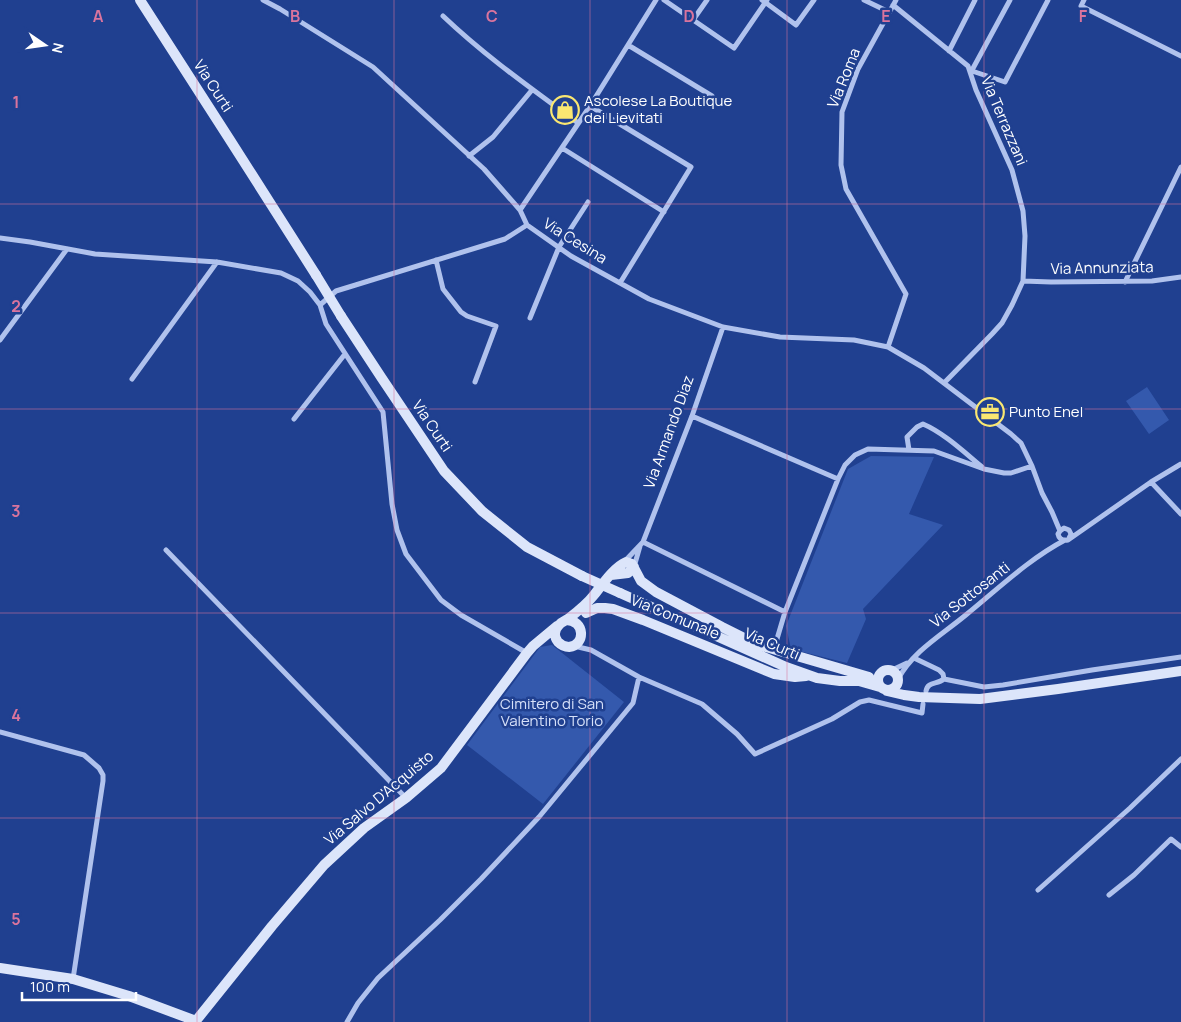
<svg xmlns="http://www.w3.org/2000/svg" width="1181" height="1022" viewBox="0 0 1181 1022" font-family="Manrope,sans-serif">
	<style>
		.green { fill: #3459ad }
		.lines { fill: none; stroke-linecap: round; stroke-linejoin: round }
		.street { stroke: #b0c2ed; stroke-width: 5 }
		.secondary { stroke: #dce5fa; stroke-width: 10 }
		.secondary-bridge { stroke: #dce5fa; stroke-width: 10 }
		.grid { fill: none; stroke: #da749d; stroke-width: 1; stroke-opacity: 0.55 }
		.labels { text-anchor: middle; stroke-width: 5; stroke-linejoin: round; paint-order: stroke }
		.street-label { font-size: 15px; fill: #fff; stroke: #204090 }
		.poi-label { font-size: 15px; fill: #fff; stroke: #204090; text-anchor: start }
		.park-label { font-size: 15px; fill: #d6e0f9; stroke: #204090 }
		.grid-label { font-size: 16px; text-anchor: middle; font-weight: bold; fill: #da749d; stroke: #204090; stroke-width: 5; stroke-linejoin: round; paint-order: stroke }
	</style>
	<rect width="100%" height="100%" fill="#204090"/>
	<!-- green -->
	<path class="green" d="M1147,387L1169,420L1149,434L1126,401Z
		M871,456L934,457L909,514L943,525L863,609L866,619L847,663L791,649L786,626L848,469Z
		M552,645L624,702L543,804L467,745L540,647Z"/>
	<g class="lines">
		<!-- street -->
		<path class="street" d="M263,0L280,9L373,67L484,169L520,210L527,225L571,256L649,299L723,327L780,337L854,340L888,347L924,368L1011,434L1021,443L1032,466L1042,493L1052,512L1060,531
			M664,0L734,48L767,0
			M762,0L796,25L814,0
			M864,0L889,12
			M1084,0L1081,6L1181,56
			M893,5L968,66L976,90L1012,170L1023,211L1025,236L1023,281L1012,305L1002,323L992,334L944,383
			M443,16C485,56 532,89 578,123
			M693,20L707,0
			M628,45L712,96
			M949,51L975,0
			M972,71L1005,82L1048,0
			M971,72L1010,0
			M590,106L691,167L620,283
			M562,148L664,212
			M469,156L493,137L532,90
			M520,210L590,106L656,0
			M0,238L30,242L95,254L217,262L281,273L298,281L310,292L320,305L326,324L383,412L392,504L397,530L406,554L441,600L461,615L527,653
			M436,260L443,289L461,312L467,316L496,326L475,382
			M1023,281L1051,282L1152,281L1181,277
			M1125,282L1181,167
			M320,305L336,291L505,239L527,225
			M530,318L559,247L588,202
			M0,340L67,249
			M888,347L906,294L846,189L841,165L842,112L858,69L896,0
			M132,379L217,262
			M692,416L838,479
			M294,419L345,354
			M909,450L907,437L917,427L923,424C944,433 964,452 982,467
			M1151,482L1181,514
			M1069,538L1071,534L1069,530L1064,528L1060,531L1058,534C1059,539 1062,541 1068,540L1151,482L1181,464
			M643,542L785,612
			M166,550L406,798
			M624,562L643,542L692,416L723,327
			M634,567L640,546
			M574,646L591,650L639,677L702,704L737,734L755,754L832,719L860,702L869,700L922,713L923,704
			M774,649L785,612L838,479L845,465L855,455L868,449L934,451L984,469L1004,473H1011L1032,466
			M914,658L939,670L943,674L944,679C937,685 928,681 926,691
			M890,671L907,663
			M898,679C914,650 942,635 967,614C999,588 1029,559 1065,540
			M944,679L984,687L1003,685L1092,670L1181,657
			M0,732L84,755L99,768L103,775V781L73,979
			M1038,890L1130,808L1181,759
			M1109,895L1134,875L1171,839L1181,847
			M347,1022L358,1003L378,978L440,920L481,879L539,817L633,703L639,677"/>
		<!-- secondary -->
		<path class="secondary" d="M140,0L230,140L316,275
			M341,316L381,377L444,471L482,511L527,547L582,576
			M611,575L628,573L634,567
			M620,593L786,667L817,678L840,681H859L880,687
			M586,613L597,608H605L613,609L643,620L774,674L795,677L806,676
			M566,620C585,620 586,645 569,647C565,647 561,645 558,642C554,637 554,630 559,625C561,622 565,621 568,619C577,612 587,604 594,595C602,585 614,567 626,562L632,564L641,581L656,592L722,627L750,641L763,646L869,677
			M878 680a10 10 0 1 1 20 0a10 10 0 1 1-20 0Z
			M887,691L904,695L919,697L980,699L1058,689L1181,671
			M0,968L73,979L129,996L196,1021
			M195,1022L272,926L324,865L364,828L406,798L441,768L527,653L533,646L557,626"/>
		<!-- secondary-bridge -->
		<path class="secondary-bridge" d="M316,275L341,316
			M582,576L620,593"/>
	</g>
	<!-- grid -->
	<path class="grid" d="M197,0V1022M394,0V1022M590,0V1022M787,0V1022M984,0V1022M0,204H1181M0,409H1181M0,613H1181M0,818H1181"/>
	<!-- icons -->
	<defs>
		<symbol id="shop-ring" viewBox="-11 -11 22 22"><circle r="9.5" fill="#204090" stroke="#fae771" stroke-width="1.5"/><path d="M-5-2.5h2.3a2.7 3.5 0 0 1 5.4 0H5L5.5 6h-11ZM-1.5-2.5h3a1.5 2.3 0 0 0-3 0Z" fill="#fae771"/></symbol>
		<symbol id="office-ring" viewBox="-11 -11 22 22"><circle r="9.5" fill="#204090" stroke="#fae771" stroke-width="1.5"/><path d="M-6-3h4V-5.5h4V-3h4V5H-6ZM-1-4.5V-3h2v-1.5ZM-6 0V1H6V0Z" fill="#fae771"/></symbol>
	</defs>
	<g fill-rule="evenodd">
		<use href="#shop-ring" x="549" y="94" width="32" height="32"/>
		<use href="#office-ring" x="974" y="396" width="32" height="32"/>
	</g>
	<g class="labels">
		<!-- street labels -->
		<g class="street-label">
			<text transform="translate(844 78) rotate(-68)" y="5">Via Roma</text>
			<text transform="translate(213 86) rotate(57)" y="5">Via Curti</text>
			<text transform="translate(1004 121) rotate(67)" y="5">Via Terrazzani</text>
			<text transform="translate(575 241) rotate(32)" y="5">Via Cesina</text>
			<text transform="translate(1102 268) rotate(-1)" y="5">Via Annunziata</text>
			<text transform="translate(432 426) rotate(56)" y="5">Via Curti</text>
			<text transform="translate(669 432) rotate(-70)" y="5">Via Armando Diaz</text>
			<text transform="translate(970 595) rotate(-38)" y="5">Via Sottosanti</text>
			<text transform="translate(675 617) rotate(22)" y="5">Via Comunale</text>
			<text transform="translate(772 644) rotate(23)" y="5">Via Curti</text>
			<text transform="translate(379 798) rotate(-40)" y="5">Via Salvo D'Acquisto</text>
		</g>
		<!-- poi labels -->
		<g class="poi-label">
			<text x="584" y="106">Ascolese La Boutique<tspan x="584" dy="17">dei Lievitati</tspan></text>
			<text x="1009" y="417">Punto Enel</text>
		</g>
		<!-- park labels -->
		<g class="park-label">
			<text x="552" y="709">Cimitero di San<tspan x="552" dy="17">Valentino Torio</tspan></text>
		</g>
	</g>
	<g class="grid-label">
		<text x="98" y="22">A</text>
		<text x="295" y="22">B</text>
		<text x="492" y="22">C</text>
		<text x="689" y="22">D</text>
		<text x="886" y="22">E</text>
		<text x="1083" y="22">F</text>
		<text x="16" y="108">1</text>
		<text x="16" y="312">2</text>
		<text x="16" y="517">3</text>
		<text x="16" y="721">4</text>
		<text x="16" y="925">5</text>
	</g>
	<!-- north arrow -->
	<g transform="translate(45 45) rotate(103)" stroke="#204090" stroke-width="4" paint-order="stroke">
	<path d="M0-4L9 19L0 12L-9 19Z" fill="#ffffff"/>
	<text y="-8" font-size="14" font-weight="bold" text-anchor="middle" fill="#ffffff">N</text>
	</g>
	<!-- scale -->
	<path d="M22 992v8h114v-8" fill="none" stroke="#ffffff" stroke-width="2.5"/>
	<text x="30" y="992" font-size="15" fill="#ffffff" stroke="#204090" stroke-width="4" paint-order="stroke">100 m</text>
</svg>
